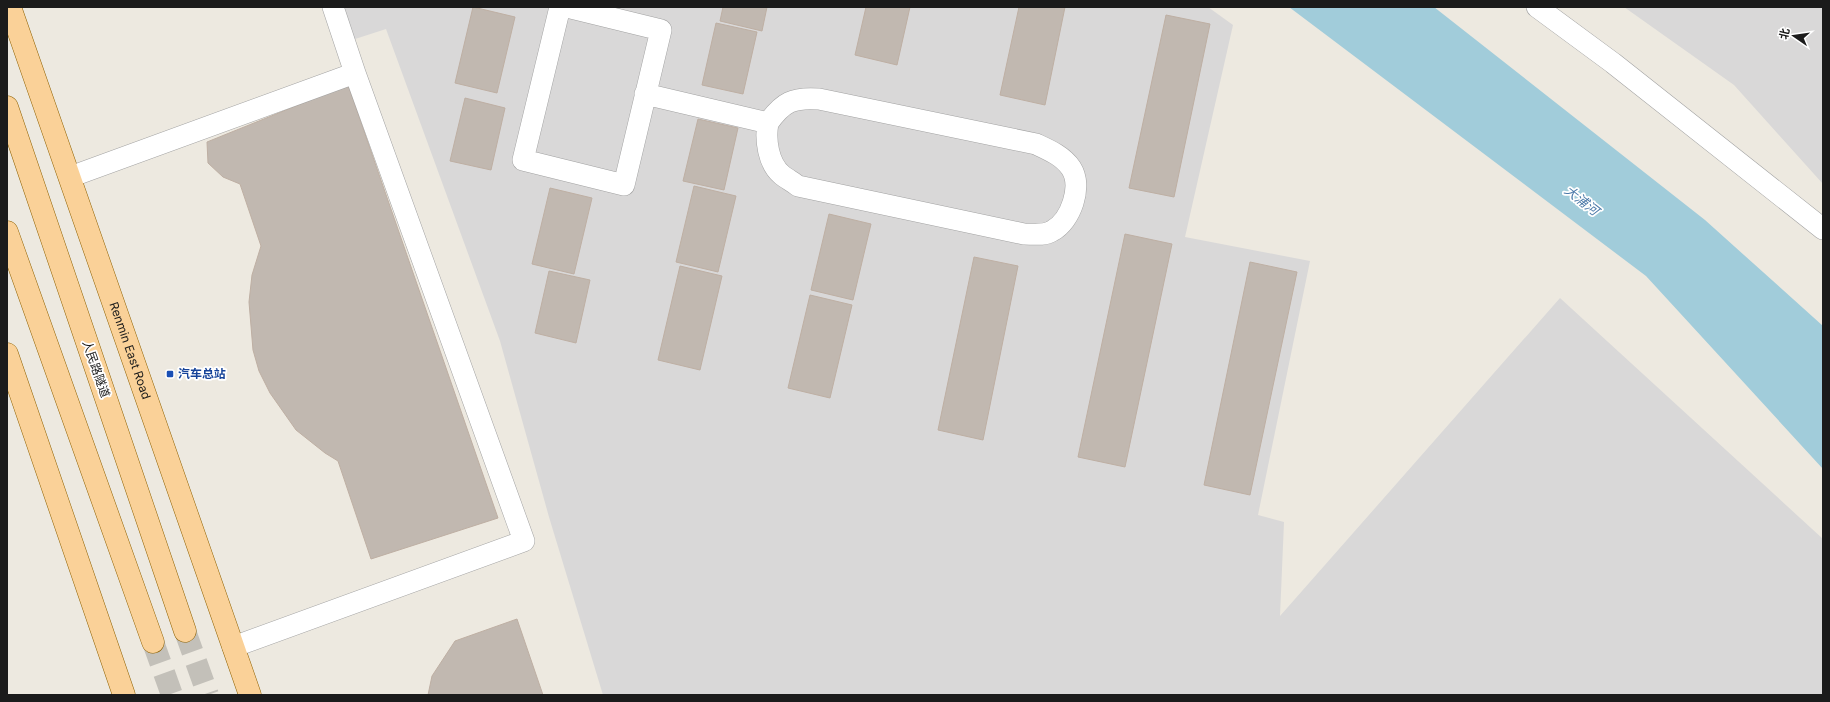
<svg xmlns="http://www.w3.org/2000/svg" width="1830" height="702" viewBox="0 0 1830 702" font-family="Inter,'Noto Sans SC',sans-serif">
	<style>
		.residential { fill: #d9d8d8 }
		.water { fill: #a1ccda }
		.building { fill: #c1b8b0; stroke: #beafa3 }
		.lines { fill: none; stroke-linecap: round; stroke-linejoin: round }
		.primary-tunnel { stroke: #c3c0b9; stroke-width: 22; stroke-dasharray: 22 11; stroke-linecap: butt }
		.minor-casing { stroke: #a2a2a2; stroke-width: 22 }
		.primary-casing { stroke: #8f6203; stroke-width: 23 }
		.minor { stroke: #fff; stroke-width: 21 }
		.primary { stroke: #fad198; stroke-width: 22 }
		.transit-dot { fill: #1a4fb4; stroke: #fff; stroke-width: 1.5 }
		.labels { text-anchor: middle; stroke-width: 3.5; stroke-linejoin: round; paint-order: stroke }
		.street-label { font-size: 12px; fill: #1b1b1b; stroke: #fff }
		.transit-label { font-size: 12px; font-weight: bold; fill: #164399; stroke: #fff; text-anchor: start }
		.water-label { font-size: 13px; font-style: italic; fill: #4a78a8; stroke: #fff }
	</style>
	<rect width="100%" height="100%" fill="#ede9e0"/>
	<!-- residential -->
	<path class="residential" d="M341,7H1208L1233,25L1185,237L1310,261L1258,515L1284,522L1280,616L1560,298L1823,539V695H603L549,517L500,341L386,29L352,40Z
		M1624,7H1823V184L1734,85Z"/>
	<!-- water -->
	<path class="water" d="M1289,7H1434L1705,220L1823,326V469L1646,276Z"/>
	<!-- building -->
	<path class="building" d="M473,7L515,17L497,93L455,83Z
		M723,7H767L762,31L720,21Z
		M866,7H910L897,65L855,55Z
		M1019,7H1065L1045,105L1000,95Z
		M1166,15L1210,24L1174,197L1129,188Z
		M716,23L757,32L743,94L702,85Z
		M348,85L498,518L371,559L338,461L325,453L296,430L270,393L259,371L253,350L249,302L252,275L261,246L240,184L223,177L208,163L207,142Z
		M465,98L505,108L491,170L450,161Z
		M698,119L738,128L724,190L683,181Z
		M694,186L736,196L718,272L676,262Z
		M550,188L592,198L574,274L532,264Z
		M829,214L871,224L853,300L811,290Z
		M1125,234L1172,244L1125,467L1078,457Z
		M974,257L1018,266L983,440L938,430Z
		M1250,262L1297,272L1250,495L1204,485Z
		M680,266L722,276L700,370L658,360Z
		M549,271L590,280L576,343L535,333Z
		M810,295L852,305L830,398L788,388Z
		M517,619L543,695H428L432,676L455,641Z"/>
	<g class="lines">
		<!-- primary-tunnel -->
		<path class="primary-tunnel" d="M185,631L208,695
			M153,642L172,695"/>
		<defs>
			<path id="minor" d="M333,7L355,73
				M560,7L523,160L624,185L661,30L567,7
				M1537,7L1613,63L1823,229
				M645,94L768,123C783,102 793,97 819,99L1036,144C1049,150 1063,156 1071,168C1083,186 1071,221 1052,231C1044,236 1033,234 1024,234L798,186C793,182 787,179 782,175C768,164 765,139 768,123
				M70,177L355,73L524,541L233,647"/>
			<g id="primary">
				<path id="s1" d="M10,7L250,695"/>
				<path d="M7,107L185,631"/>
				<path d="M7,232L153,642"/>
				<path d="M7,354L124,695"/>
			</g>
		</defs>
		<!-- minor casing -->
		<use href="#minor" class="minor-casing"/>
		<!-- primary casing -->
		<use href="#primary" class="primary-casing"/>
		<!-- minor -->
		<use href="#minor" class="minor"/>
		<!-- primary -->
		<use href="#primary" class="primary"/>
	</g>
	<!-- markers -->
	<rect class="transit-dot" x="166" y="370" width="8" height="8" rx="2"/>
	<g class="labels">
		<!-- street labels -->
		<g class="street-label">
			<text dy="4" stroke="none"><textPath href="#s1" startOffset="364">Renmin East Road</textPath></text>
			<text transform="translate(96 369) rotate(71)" y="4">人民路隧道</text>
		</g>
		<!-- transit labels -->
		<g class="transit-label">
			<text x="178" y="378">汽车总站</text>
		</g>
		<!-- water labels -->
		<g class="water-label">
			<text transform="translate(1582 200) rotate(38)" y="5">大浦河</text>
		</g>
	</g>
	<!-- border -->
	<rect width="1830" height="702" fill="none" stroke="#1b1b1b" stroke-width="16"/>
	<!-- north arrow -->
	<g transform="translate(1794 36) rotate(283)" stroke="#ffffff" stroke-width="3" paint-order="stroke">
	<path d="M0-3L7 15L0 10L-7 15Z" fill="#1b1b1b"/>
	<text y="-6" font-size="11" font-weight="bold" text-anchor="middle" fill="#1b1b1b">北</text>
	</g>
</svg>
